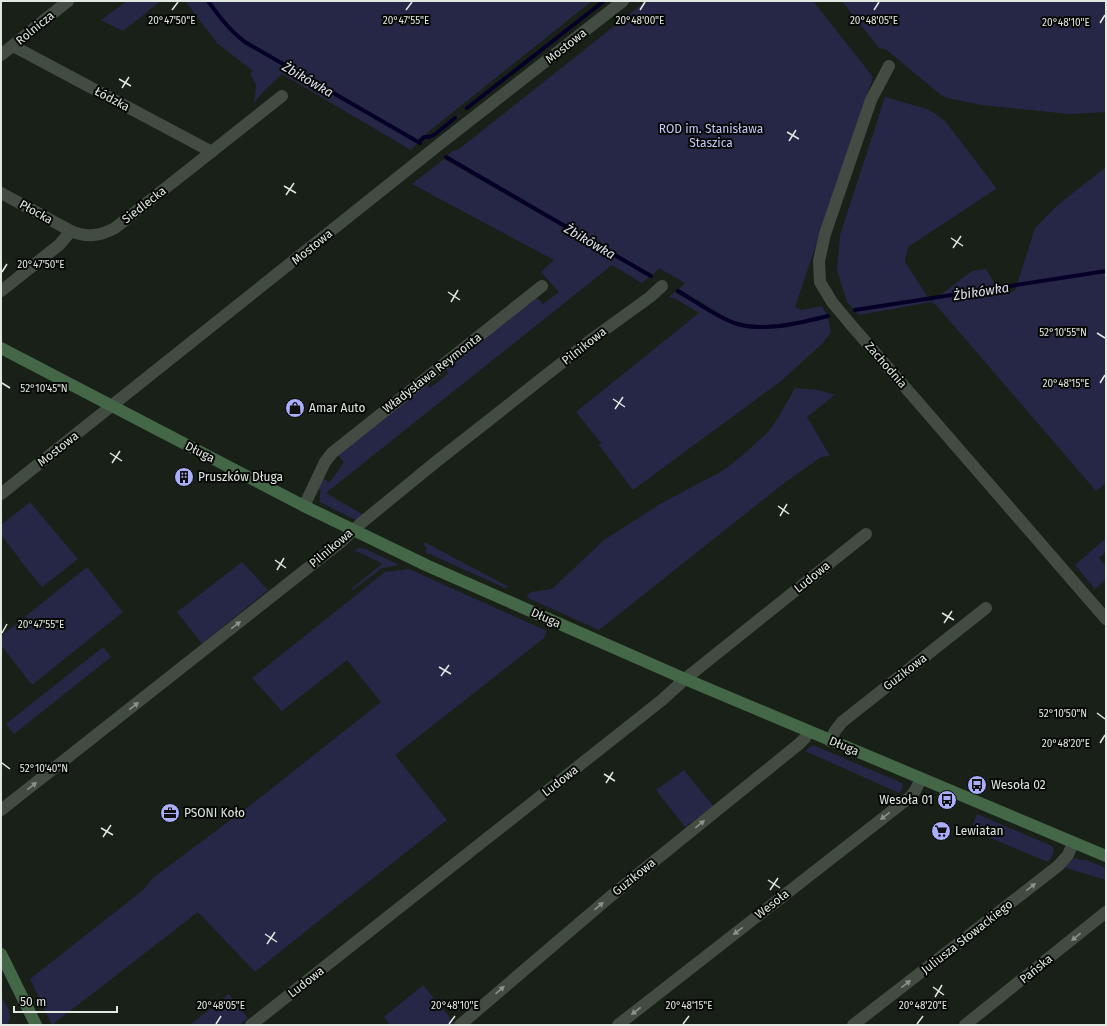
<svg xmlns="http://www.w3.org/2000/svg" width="1107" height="1026" viewBox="0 0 1107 1026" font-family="'Fira Sans',sans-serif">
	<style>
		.green { fill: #262747 }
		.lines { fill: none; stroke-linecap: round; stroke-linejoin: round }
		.stream { stroke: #060028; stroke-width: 4 }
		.street { stroke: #434c43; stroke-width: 12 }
		.secondary { stroke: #446847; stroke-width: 12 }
		.oneway { fill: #8a928a }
		.ticks { fill: none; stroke: #e1e7e1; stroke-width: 1.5 }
		.labels { text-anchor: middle; stroke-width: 4; stroke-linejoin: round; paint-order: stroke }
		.street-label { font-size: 12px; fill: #e1e7e1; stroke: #060806 }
		.park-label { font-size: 12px; fill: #c5c9fa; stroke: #060806 }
		.poi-label { font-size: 12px; fill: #e1e7e1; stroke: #060806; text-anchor: start }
		.water-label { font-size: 13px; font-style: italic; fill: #dee0f1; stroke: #060806 }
		.ticks-label { font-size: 10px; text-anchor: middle; fill: #e1e7e1; stroke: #060806; stroke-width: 4; stroke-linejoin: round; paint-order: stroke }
	</style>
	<rect width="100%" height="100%" fill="#182018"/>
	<!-- green -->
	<path class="green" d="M127,1H161L123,31L101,20Z
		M185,1H592L428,132L411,150L282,74C272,84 261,92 254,104L256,85L250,74L253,71L217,43Z
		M646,1H813L873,77L795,307L802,310L822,306L827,315C796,321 760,332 729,319L679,289L685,283L659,268L653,275L447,156L453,151L459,149Z
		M842,1H1106V112L1070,114L1059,113L981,105L948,98L941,95L888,51L885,49L879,48Z
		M885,97L930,110L945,121L994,185L996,189L908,247L905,262L931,302L972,271L986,269L993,281L998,294L1015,291L1035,228L1059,204L1106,167V483L1096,491L936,305L931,302L859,315L847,302L837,270L840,235Z
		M444,159L649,277L642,283L612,265L326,493L362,514L363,516L356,520L320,502V494L321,491L318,489L323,479L330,482L344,462L338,455L426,383L430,388L449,373L445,368L537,298L543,304L559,292L541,272L554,260L412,184Z
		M674,292L737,326L781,328L828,318L831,332L823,343L781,381L633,490L599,445L601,443L576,412L699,313L676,299L669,297Z
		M795,388L818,390L835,395L807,417L830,456L821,457L783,484L599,630L528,598L527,595L531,592L552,589L604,540L660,504L724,470L744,454L769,431L778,418Z
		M30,502L78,559L42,587L19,559L23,556L19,558L1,535V525Z
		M1106,538V552L1099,558L1106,567V579L1095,589L1075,565Z
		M425,542L430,545L509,587L505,588L425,552L427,548L423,545Z
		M359,548L366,549L399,565L382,568L353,590L351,589L382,564L381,563L356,551L349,554Z
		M242,562L268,590L202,644L177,612Z
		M87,567L123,612L32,685L1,645V636Z
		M409,569L547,631L544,638L395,755L447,820L311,927L255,972L198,912L52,1025L30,979L142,891L154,877L252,804L381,702L347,660L282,711L252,678L385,572Z
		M103,647L111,657L14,734L6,724Z
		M813,745L902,783L903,785L902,790L899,793L805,751Z
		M684,770L713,806L685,827L656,790Z
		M977,814L1052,846C1056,851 1052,857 1048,862L976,832L978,828L973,825Z
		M1075,858L1080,860H1086L1106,868V880L1063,867Z
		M423,985L454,1023L451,1025H390L384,1017Z
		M229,994L248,1018L239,1025H190Z
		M1,997C7,1006 15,1016 6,1025H1Z"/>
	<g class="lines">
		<!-- stream -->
		<path class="stream" d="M208,1C219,16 230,31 245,42L420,143
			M467,108L604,1
			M419,142L424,137H429L434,135L455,118
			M446,157L651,276
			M678,291C695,301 718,318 737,324C767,332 799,323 828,316
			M855,310L1106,271"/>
		<!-- street -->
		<path class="street" d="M13,46L212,152
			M1,55L68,1
			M889,66L871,100L825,234L819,261L820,282L832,302L852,326L1106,619
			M1,193L71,231
			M1,291L59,245L71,231C87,238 100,236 115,228L282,96
			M1,494L441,143L623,1
			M304,506L325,462L332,453L542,286
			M830,741L835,731L842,722L986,608
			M1,810L342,541L360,524L437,461L592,339L650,297L662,286
			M251,1025L662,700L685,679L866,534
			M460,1025L611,896L799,744L805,738L808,731
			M618,1025L910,797L915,791L921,779
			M853,1025L1058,866L1068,855L1073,843
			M965,1025L1106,912"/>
		<!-- secondary -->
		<path class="secondary" d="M1,348L304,506L428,566L685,679L1106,856
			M1,954L36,1025"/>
	</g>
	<!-- one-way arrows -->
	<defs><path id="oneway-solid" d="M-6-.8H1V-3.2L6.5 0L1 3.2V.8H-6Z"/></defs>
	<g class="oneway">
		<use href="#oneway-solid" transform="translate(236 625) rotate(-38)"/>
		<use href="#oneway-solid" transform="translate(134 706) rotate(-38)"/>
		<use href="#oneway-solid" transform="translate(32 786) rotate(-38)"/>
		<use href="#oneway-solid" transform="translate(885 816) rotate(142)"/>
		<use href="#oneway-solid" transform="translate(700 824) rotate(-39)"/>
		<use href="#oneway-solid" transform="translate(1031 887) rotate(-38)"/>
		<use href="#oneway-solid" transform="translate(599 906) rotate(-41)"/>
		<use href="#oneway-solid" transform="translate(738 931) rotate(142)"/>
		<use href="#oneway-solid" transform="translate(1076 937) rotate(141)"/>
		<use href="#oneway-solid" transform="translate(906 984) rotate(-38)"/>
		<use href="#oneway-solid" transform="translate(500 990) rotate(-41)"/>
		<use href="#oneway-solid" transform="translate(636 1011) rotate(142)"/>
	</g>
	<!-- ticks -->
	<path class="ticks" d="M172,10L178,2M406,10L412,2M640,10L645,2M874,10L879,2M1100,23L1105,15M119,79L131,86M122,88L129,77M787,132L799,139M789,141L796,130M284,186L296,193M286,195L294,183M951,238L963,246M953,248L961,236M2,272L7,264M448,292L460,300M451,302L458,290M1097,333L1105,338M2,383L10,388M1100,383L1105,375M613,399L625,407M615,409L623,397M110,453L122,461M112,463L120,451M778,506L789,514M780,516L787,504M275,560L286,568M277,570L284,558M942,613L954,620M944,623L952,611M2,633L7,624M439,667L451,674M441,676L449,665M1097,713L1105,719M1100,743L1105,735M2,763L10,769M604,774L615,781M606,783L613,772M101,828L113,835M103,837L111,825M768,880L780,888M770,890L778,878M265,934L277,942M267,944L275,932M933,987L944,995M935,997L942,985M216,1024L221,1016M449,1024L455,1016M683,1024L689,1016M917,1024L923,1016"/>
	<!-- icons -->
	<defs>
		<symbol id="shop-disc" viewBox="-11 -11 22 22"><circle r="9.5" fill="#abaffb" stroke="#060806"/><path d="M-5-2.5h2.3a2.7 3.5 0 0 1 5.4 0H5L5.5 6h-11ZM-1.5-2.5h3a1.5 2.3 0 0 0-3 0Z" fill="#111"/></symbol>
		<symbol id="building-disc" viewBox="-11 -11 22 22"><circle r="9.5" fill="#abaffb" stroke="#060806"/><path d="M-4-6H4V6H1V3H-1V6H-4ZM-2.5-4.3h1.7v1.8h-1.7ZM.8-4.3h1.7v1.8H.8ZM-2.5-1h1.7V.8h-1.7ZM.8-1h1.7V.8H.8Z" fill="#111"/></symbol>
		<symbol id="bus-disc" viewBox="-11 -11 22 22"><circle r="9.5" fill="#abaffb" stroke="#060806"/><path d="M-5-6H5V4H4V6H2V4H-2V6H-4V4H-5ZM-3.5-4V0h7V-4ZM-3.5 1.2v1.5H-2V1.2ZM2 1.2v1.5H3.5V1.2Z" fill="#111"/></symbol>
		<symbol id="office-disc" viewBox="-11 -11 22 22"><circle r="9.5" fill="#abaffb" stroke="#060806"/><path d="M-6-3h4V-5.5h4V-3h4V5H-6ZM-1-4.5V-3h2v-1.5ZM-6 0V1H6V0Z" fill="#111"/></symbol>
		<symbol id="supermarket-disc" viewBox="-11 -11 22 22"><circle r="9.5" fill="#abaffb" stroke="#060806"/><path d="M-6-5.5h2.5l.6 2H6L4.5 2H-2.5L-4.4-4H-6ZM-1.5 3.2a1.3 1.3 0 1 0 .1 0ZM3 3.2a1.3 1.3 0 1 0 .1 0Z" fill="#111"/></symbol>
	</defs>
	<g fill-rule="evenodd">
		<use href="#shop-disc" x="284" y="397" width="22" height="22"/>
		<use href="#building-disc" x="173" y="466" width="22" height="22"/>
		<use href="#bus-disc" x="966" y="774" width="22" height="22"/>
		<use href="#bus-disc" x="936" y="789" width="22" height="22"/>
		<use href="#office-disc" x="159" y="802" width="22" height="22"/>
		<use href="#supermarket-disc" x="930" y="820" width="22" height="22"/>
	</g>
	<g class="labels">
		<!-- street labels -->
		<g class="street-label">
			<text transform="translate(35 28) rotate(-39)" y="4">Rolnicza</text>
			<text transform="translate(566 46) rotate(-38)" y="4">Mostowa</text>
			<text transform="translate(112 99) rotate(28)" y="4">Łódzka</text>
			<text transform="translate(144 205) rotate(-38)" y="4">Siedlecka</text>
			<text transform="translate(36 212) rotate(29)" y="4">Płocka</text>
			<text transform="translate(312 247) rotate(-39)" y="4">Mostowa</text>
			<text transform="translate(584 346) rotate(-38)" y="4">Pilnikowa</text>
			<text transform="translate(886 365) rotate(49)" y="4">Zachodnia</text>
			<text transform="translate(432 373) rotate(-38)" y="4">Władysława Reymonta</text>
			<text transform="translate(58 449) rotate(-38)" y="4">Mostowa</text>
			<text transform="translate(200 452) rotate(27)" y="4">Długa</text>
			<text transform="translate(331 548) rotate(-40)" y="4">Pilnikowa</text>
			<text transform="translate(812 577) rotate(-39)" y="4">Ludowa</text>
			<text transform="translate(546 618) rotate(24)" y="4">Długa</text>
			<text transform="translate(905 672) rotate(-38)" y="4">Guzikowa</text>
			<text transform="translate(844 746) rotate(23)" y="4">Długa</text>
			<text transform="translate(560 781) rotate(-38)" y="4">Ludowa</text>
			<text transform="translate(634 877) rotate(-39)" y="4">Guzikowa</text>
			<text transform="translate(772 904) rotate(-38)" y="4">Wesoła</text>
			<text transform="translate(967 937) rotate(-38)" y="4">Juliusza Słowackiego</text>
			<text transform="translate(1036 969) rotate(-39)" y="4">Pańska</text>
			<text transform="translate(306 982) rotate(-38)" y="4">Ludowa</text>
		</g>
		<!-- park labels -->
		<g class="park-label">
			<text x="711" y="133">ROD im. Stanisława<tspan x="711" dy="14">Staszica</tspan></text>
		</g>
		<!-- poi labels -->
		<g class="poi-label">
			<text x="309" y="412">Amar Auto</text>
			<text x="198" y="481">Pruszków Długa</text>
			<text x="991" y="789">Wesoła 02</text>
			<text x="933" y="804" text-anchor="end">Wesoła 01</text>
			<text x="184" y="817">PSONI Koło</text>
			<text x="955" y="835">Lewiatan</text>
		</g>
		<!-- water labels -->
		<g class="water-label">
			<text transform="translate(308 79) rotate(30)" y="5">Żbikówka</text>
			<text transform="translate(590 241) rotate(30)" y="5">Żbikówka</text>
			<text transform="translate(981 291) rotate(-9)" y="5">Żbikówka</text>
		</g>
	</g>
	<g class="ticks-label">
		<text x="172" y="24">20°47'50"E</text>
		<text x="406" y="24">20°47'55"E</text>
		<text x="640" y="24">20°48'00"E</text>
		<text x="874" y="24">20°48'05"E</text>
		<text x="1066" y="26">20°48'10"E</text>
		<text x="41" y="268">20°47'50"E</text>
		<text x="1063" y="336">52°10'55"N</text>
		<text x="1066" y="387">20°48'15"E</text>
		<text x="44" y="392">52°10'45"N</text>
		<text x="41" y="628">20°47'55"E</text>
		<text x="1063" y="717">52°10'50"N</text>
		<text x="1066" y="747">20°48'20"E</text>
		<text x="44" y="772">52°10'40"N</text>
		<text x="221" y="1009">20°48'05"E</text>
		<text x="455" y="1009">20°48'10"E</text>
		<text x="689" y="1009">20°48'15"E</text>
		<text x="923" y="1009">20°48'20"E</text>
	</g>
	<!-- border -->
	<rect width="1107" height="1026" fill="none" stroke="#e1e7e1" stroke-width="4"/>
	<!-- scale -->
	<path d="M14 1006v6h103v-6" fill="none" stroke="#e1e7e1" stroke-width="2"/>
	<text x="20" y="1006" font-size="12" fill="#e1e7e1" stroke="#060806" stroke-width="3" paint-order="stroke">50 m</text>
</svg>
